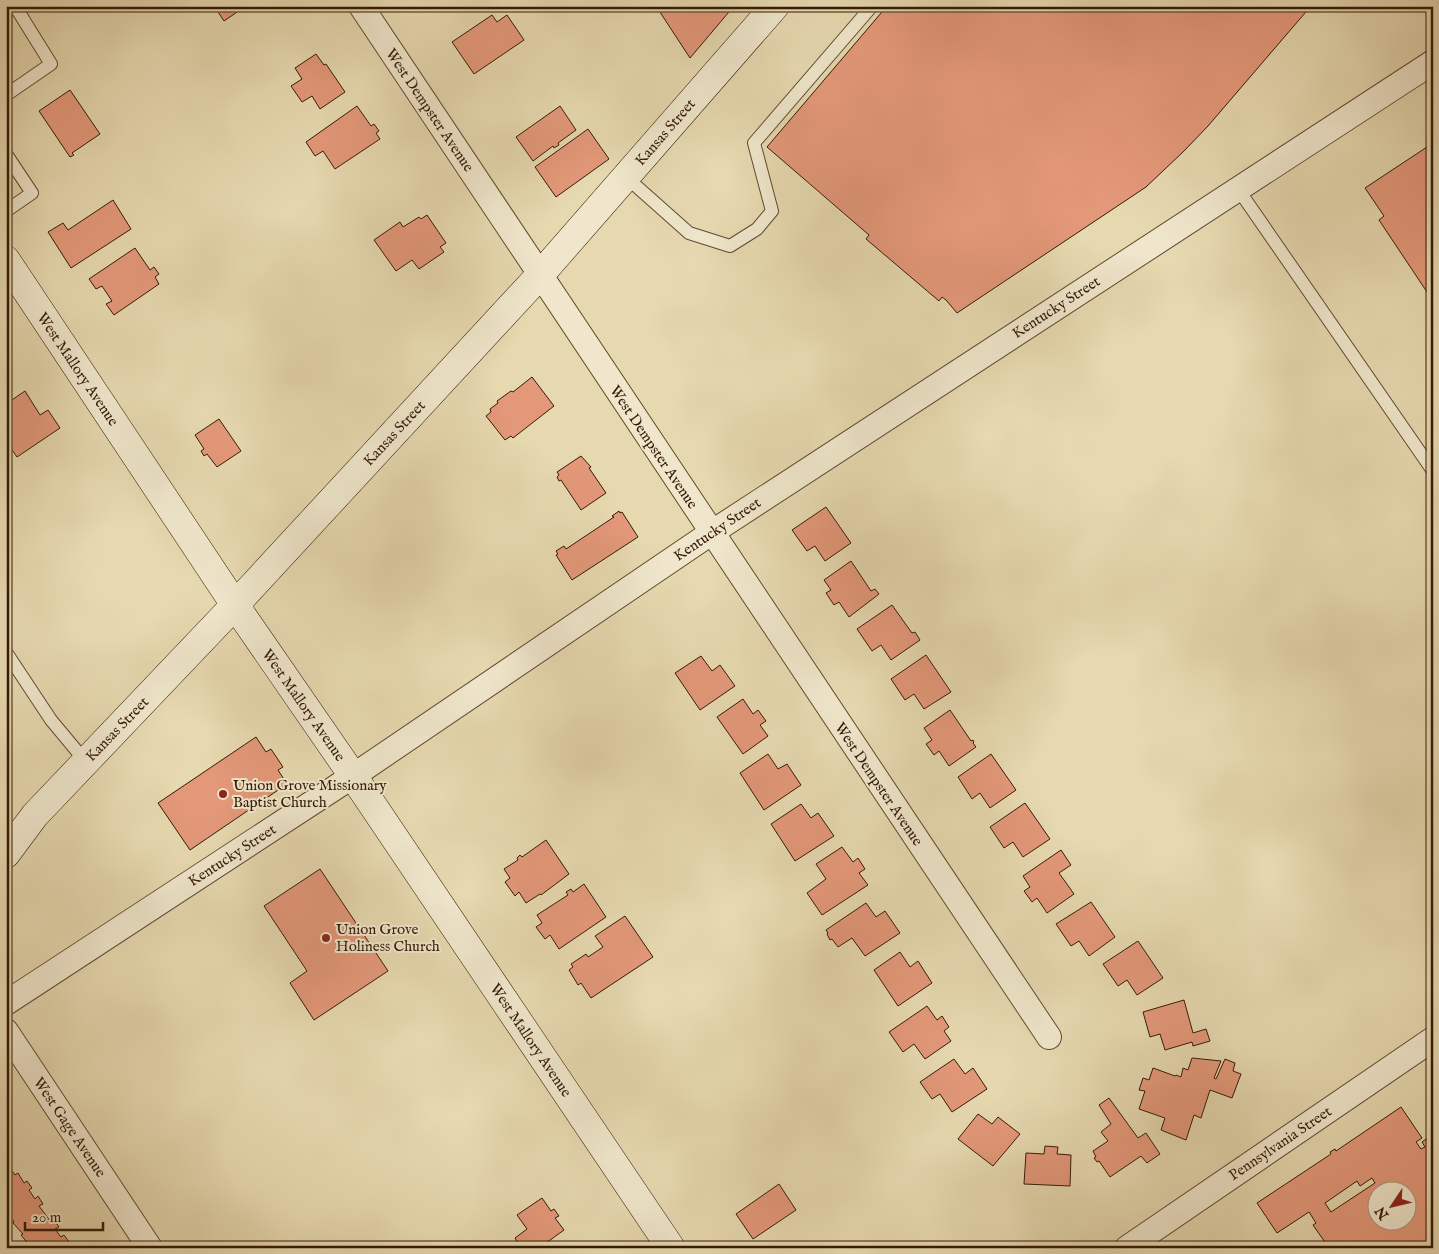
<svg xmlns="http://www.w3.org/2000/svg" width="1439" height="1254" viewBox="0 0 1439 1254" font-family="'IM FELL English',serif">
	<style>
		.building { fill: #e39879; stroke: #341a07; fill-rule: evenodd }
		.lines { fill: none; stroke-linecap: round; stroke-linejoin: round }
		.lane-casing { stroke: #604a31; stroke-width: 14 }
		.street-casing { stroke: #604a31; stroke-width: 26 }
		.secondary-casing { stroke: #341a07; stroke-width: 29 }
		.lane { stroke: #efe6cb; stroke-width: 12 }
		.street { stroke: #efe6cb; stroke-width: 24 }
		.secondary { stroke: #efe6cb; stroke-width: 28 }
		.poi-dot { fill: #8f2418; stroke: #efe6cb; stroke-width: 2 }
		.labels { text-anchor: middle; stroke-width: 4; stroke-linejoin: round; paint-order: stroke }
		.street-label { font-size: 15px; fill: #341a07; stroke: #efe6cb }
		.poi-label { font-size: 15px; fill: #341a07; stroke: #efe6cb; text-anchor: start }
	</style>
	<rect width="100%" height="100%" fill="#e6d8af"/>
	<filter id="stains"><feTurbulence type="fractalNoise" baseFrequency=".004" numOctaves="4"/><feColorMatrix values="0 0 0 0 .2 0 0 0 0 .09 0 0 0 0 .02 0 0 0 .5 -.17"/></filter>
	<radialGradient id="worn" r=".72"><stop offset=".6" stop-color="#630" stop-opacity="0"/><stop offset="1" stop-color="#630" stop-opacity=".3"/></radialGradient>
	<!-- building -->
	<path class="building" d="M214,6H246L224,21Z
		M656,6H734L690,58Z
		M887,6H1311L1208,126L1184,151L1146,187L957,313L946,300L942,297L939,301L866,239L869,235L767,147Z
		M492,15L497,22L507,15L524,40L474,74L452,42Z
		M316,54L324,65L326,64L345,92L320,109L312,96L302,102L291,86L302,79L295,68Z
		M70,90L100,134L72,153L74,155L70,157L39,111Z
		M357,106L371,126L374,124L379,131L376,133L380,139L335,169L323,151L315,156L306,142Z
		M560,106L576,130L558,143L559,145L554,148L553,146L533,161L516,137Z
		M588,129L609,159L556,197L535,167Z
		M1433,143V301L1379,220L1384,216L1365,188Z
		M113,200L131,229L71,268L48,232L63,223L68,230Z
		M427,215L446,243L440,247L444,252L419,269L412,260L396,271L374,240L400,222L403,227L419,217L421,219Z
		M135,248L150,270L154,267L159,274L155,277L159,284L114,315L106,304L112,301L102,286L96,289L89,279Z
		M532,377L554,406L513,438L511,436L505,440L486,416L491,412L490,409L498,403L497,401L511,391L513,392Z
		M25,391L40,415L48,410L60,428L17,457L6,441V404Z
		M219,419L241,451L217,467L207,454L204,456L201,451L204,449L195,435Z
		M581,456L591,467L589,468L606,493L581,510L561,480L559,481L557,477L559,475L557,472Z
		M826,507L851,543L825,561L815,546L807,551L792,530Z
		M619,511L620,513L622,512L638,537L572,580L556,555L558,554L556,551L564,546L566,549L614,517L612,516Z
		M851,561L871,591L875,589L879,594L849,617L839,602L834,605L826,593L831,590L824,580Z
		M892,605L912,633L915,632L920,640L891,660L881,645L872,651L857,629Z
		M926,655L951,692L924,709L914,694L905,700L891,679Z
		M701,656L712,671L720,665L735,686L700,710L675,673Z
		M743,699L753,714L758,710L766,721L760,725L768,736L743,754L717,717Z
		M950,710L971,741L973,740L974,742L973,743L976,747L949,766L939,751L934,755L926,744L932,740L924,728Z
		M256,737L266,752L271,749L283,767L278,770L287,784L190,850L158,803Z
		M768,754L778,769L787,764L801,785L764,810L740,773Z
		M991,754L1016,790L990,808L980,793L972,799L958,777Z
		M1025,803L1050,839L1023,857L1013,842L1004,848L990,827Z
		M801,804L811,818L818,813L834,836L795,861L771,824Z
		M546,840L569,874L541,895L540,894L526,903L519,892L515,896L505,882L510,878L504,869L518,860L517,858L520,855L522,857Z
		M842,847L853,862L858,858L865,869L859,873L868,885L822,915L807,893L826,879L816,864Z
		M1061,850L1071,865L1059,873L1074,894L1047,913L1037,898L1032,902L1024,891L1030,887L1023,876Z
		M320,869L388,971L314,1020L290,983L307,971L264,906Z
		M584,884L606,917L559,949L550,935L545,939L536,927L542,923L537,915L568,895L566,892L571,889L573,892Z
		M1091,902L1115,937L1089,956L1079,941L1071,946L1056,924Z
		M866,903L876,917L885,911L900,933L865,956L852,938L838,947L832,939L830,940L827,934L828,933L826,930Z
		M625,916L653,957L591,998L581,983L578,985L569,970L573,967L571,964L586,954L588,957L603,947L595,936Z
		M1138,941L1163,978L1137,995L1127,980L1118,986L1103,964Z
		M900,952L910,967L918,961L932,983L898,1006L874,970Z
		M1184,1000L1193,1033L1206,1029L1210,1041L1193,1046L1192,1042L1165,1050L1160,1034L1150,1037L1143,1012Z
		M927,1006L937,1020L942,1016L949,1027L944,1031L951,1041L925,1059L914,1044L903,1052L889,1032Z
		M1192,1058L1221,1061L1214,1078L1216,1079L1225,1059L1235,1063L1233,1071L1241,1074L1232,1098L1210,1090L1201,1118L1194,1115L1186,1140L1161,1130L1165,1118L1139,1109L1145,1091L1139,1090L1143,1078L1149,1080L1153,1068L1175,1076L1176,1075L1181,1077L1183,1068L1188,1070Z
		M954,1059L965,1074L973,1068L987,1089L952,1112L940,1094L932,1099L920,1082Z
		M1109,1098L1138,1138L1146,1133L1160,1154L1147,1163L1141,1156L1110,1177L1099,1161L1097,1162L1094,1158L1096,1157L1093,1151L1108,1141L1101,1132L1111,1124L1099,1105Z
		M1401,1107L1422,1138L1416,1142L1421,1149L1425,1147L1422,1142L1429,1137L1433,1141V1248H1329L1313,1225L1316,1223L1309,1212L1277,1233L1257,1203L1331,1154L1330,1152L1335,1149L1336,1151ZM1372,1178L1375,1183L1331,1212L1325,1203L1357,1181L1360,1186ZM1376,1192H1406V1222H1376Z
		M978,1114L992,1124L998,1117L1020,1134L993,1166L958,1139Z
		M1045,1146L1058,1147L1057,1154L1071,1155L1070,1186L1024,1184L1026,1153L1044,1154Z
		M6,1162L15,1175L18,1173L24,1183L27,1181L32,1188L29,1190L35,1199L38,1196L43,1204L39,1206L51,1222L54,1220L59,1227L55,1229L61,1237L64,1235L69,1242L65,1244L68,1248H32L25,1240L21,1235L23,1234L13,1223L14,1222L6,1210Z
		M779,1184L796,1210L753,1239L736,1214Z
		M542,1198L551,1211L554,1209L559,1216L555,1218L564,1230L546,1243L549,1246L546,1248H542L541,1246L538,1248H521L515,1238L527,1229L517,1215Z"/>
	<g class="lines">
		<defs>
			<path id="lane" d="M6,95L51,64L15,6
				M6,154L32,193L6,211
				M626,177L689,233L730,246L757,229L772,211L754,143L872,6
				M1238,189L1433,471
				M6,652L51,720L86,762"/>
			<path id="street" d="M361,6L1049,1037
				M6,1003L353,776L711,533L1433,62
				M6,1031L150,1248
				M1127,1248L1433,1039"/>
			<path id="secondary" d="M6,260L235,605L353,776L671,1248
				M6,854L35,815L235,605L540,275L775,6"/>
		</defs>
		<!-- lane casing -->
		<use href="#lane" class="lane-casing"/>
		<!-- street casing -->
		<use href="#street" class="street-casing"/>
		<!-- secondary casing -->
		<use href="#secondary" class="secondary-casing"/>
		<!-- lane -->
		<use href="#lane" class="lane"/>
		<!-- street -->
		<use href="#street" class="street"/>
		<!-- secondary -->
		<use href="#secondary" class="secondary"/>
	</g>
	<!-- markers -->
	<g class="poi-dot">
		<circle cx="223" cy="794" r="5"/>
		<circle cx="326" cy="938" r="5"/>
	</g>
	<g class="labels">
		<!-- street labels -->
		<g class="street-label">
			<text transform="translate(430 110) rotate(56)" y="5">West Dempster Avenue</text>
			<text transform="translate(665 132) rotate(-49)" y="5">Kansas Street</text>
			<text transform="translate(1056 307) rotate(-33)" y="5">Kentucky Street</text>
			<text transform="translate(78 369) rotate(56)" y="5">West Mallory Avenue</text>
			<text transform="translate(394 433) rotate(-47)" y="5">Kansas Street</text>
			<text transform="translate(654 447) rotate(56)" y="5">West Dempster Avenue</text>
			<text transform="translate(717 529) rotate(-34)" y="5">Kentucky Street</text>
			<text transform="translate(304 705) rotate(55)" y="5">West Mallory Avenue</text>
			<text transform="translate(117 729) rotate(-46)" y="5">Kansas Street</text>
			<text transform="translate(879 784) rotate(56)" y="5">West Dempster Avenue</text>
			<text transform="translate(232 855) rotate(-33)" y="5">Kentucky Street</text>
			<text transform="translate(531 1040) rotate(56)" y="5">West Mallory Avenue</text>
			<text transform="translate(70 1127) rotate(56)" y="5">West Gage Avenue</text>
			<text transform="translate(1280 1143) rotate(-34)" y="5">Pennsylvania Street</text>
		</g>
		<!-- poi labels -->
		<g class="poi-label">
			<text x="233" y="790">Union Grove Missionary<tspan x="233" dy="17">Baptist Church</tspan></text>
			<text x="336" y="934">Union Grove<tspan x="336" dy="17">Holiness Church</tspan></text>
		</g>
	</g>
	<!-- margin -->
	<rect width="1439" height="1254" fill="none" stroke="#e6d8af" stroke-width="25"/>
	<rect x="8" y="8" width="1424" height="1239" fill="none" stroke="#341a07" stroke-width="2.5"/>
	<rect x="12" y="12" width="1414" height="1229" fill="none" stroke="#341a07"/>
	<!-- north arrow -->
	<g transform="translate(1392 1206) rotate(235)"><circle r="24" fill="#efe6cb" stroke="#a4947d"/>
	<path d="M0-4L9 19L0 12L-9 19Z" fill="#8f2418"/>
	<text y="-8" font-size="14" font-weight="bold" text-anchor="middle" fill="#341a07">N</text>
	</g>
	<!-- scale -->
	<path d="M25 1222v8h78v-8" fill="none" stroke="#341a07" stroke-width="2.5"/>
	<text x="32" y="1222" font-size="15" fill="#341a07" stroke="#efe6cb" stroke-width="4" paint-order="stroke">20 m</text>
	<rect width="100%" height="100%" filter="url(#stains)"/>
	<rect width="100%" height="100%" fill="url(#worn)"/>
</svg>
